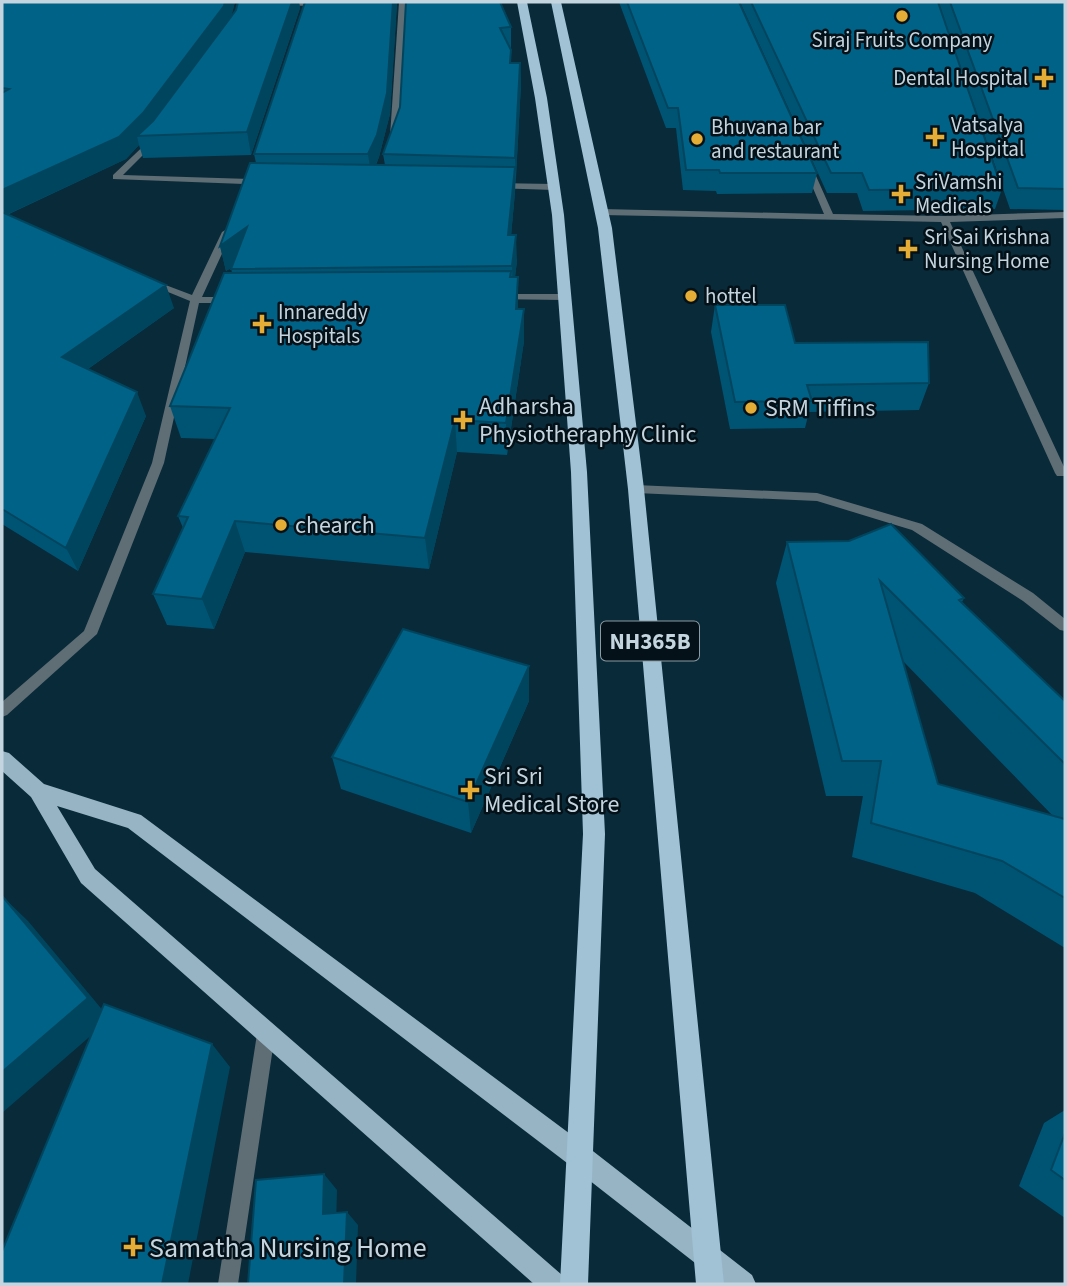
<svg xmlns="http://www.w3.org/2000/svg" width="1067" height="1286" viewBox="0 0 1067 1286" font-family="'Source Sans 3',sans-serif">
	<style>
		.lines { fill: none; stroke-linecap: round; stroke-linejoin: round }
		.service { fill: #5f6d75; fill-rule: evenodd }
		.minor { fill: #5f6d75; fill-rule: evenodd }
		.primary { fill: #96b4c4; fill-rule: evenodd }
		.trunk { fill: #a1c2d4; fill-rule: evenodd }
		.wall { fill: #005473; fill-rule: evenodd }
		.shaded-wall { fill: #00455e }
		.building { fill: #006286; stroke: #00455e; stroke-width: 2 }
		.poi-dot { fill: #e5ad35; stroke: #051118; stroke-width: 2.5 }
		.labels { text-anchor: middle; stroke-width: 5; stroke-linejoin: round; paint-order: stroke }
		.far-poi-label { font-size: 21px; fill: #c4d5df; stroke: #051118; text-anchor: start }
		.shield { fill: #051118; stroke: #8b9aa3; stroke-width: 2 }
		.shield-label { font-size: 23px; font-weight: bold; fill: #c4d5df }
		.poi-label { font-size: 24px; fill: #c4d5df; stroke: #051118; text-anchor: start }
		.near-poi-label { font-size: 28px; fill: #c4d5df; stroke: #051118; text-anchor: start }
	</style>
	<rect width="100%" height="100%" fill="#092a39"/>
	<g class="lines">
		<!-- service -->
		<path class="service" d="M636,485L817,493L922,524L1033,593L1065,619V631L1060,630L1023,601L912,530L817,501L636,493L630,489Z"/>
		<!-- minor -->
		<path class="minor" d="M253,2H322L308,6L257,4Z
			M399,2H407L398,136L394,139L390,136Z
			M155,135L159,138L158,140L123,175L250,179L254,182L251,191L243,193L244,184L113,179V175Z
			M808,164L812,167L833,214L944,216L1065,212V218L950,222L1065,469V476H1057L1055,473L941,222L602,215L597,212L602,209L824,214L804,167Z
			M498,183L554,184L559,187L554,190L495,188L493,186Z
			M227,229L232,232L202,297H232L237,300L232,303H199L164,463L97,634L7,715L2,717V702L84,631L152,463L190,301L146,283L155,281L192,295L222,232Z
			M501,294H564L569,297L564,300L497,299L496,297Z
			M266,1025L272,1028L275,1034L238,1284H218L257,1034L260,1028Z"/>
		<!-- primary -->
		<path class="primary" d="M2,751L9,753L44,784L141,815L589,1148L752,1275L756,1284H722L571,1166L128,828L57,806L95,869L562,1275L566,1284H534L81,883L31,797L2,771Z"/>
		<!-- trunk -->
		<path class="trunk" d="M517,2H527L547,98L564,215L587,472L605,834L588,1284H560L583,834L571,472L552,215L535,98Z
			M551,2H561L612,228L644,489L724,1284H696L628,489L598,228Z"/>
	</g>
	<!-- wall -->
	<path class="wall" d="M2,2H235L231,16L236,10L238,2H299L300,8L251,155L143,158L139,145L126,159L7,215L174,308L88,369L146,416L78,571L2,524Z
		M305,2H397L390,114L379,157L376,165H385L383,154L502,7L511,27V48H510L511,50V63H520L521,84L515,192L511,235L517,261L515,277L518,309H524V341L507,455L457,452L429,569L245,552L214,629L167,625L153,594L183,528L178,516L215,439L181,438L170,406L232,273L231,268L226,271L220,246L256,163L254,154Z
		M619,2H739L817,173L812,193L717,194L716,191L683,190L676,128H666Z
		M740,2H1065V210L1010,209L970,93L1002,189L995,209L863,211L857,193H827Z
		M715,305L795,343L929,383L919,410L809,412L805,428L730,429L711,332Z
		M787,542L964,598L962,602L1065,701V948L975,893L852,857L863,796H826L776,583ZM903,661L1052,815L938,784Z
		M529,701L471,833L341,789L332,757Z
		M1065,1110V1218L1019,1186L1044,1123Z"/>
	<!-- shaded-wall -->
	<path class="shaded-wall" d="M225,2H235L229,26L149,135L137,136L139,145L126,159L6,215L2,206V190Z
		M292,2H299L300,8L251,155L247,132Z
		M393,2H397L390,114L379,157L371,176L368,154Z
		M520,63L521,84L516,180L515,158Z
		M515,167V192L509,260L508,235Z
		M247,227L253,252L226,271L220,246Z
		M516,235L517,261L513,292L512,266Z
		M518,277V309H516Z
		M166,285L174,308L72,380L62,357Z
		M524,309V341L507,455L506,423Z
		M137,392L146,416L78,571L66,548Z
		M455,420L457,452L429,569L425,538Z
		M235,521L245,552L214,629L202,599Z
		M529,666V701L471,833L468,802Z
		M3,897L28,921L110,1019L2,1113Z
		M212,1044L230,1067L188,1284H162Z
		M324,1174L337,1190L336,1227L323,1214Z
		M347,1212L358,1225L356,1284H344Z"/>
	<!-- building -->
	<path class="building" d="M2,2H225L224,6L143,113L119,137L2,190V93L9,89L2,88Z
		M238,2H292L247,132L137,136L153,121L236,10Z
		M305,2H393L387,93L377,135L368,154H254Z
		M406,2H500L511,27L500,28L511,50L510,63H520L515,158L383,154L400,107Z
		M627,2H739L817,173H720L719,170H686L678,108H668Z
		M751,2H938L1002,189L869,190L862,173H831Z
		M950,2H1065V189L1018,188Z
		M250,163L515,167L508,235H516L512,266L231,269L247,227L220,246Z
		M2,212L166,285L62,357L137,392L66,548L2,509Z
		M511,271L510,277H518L516,309H524L506,423L455,420L425,538L235,521L202,599L153,594L188,517L178,516L230,408L170,406L224,273Z
		M715,305H785L795,343L928,342L929,383L807,385L812,401L735,402Z
		M891,524L964,598L959,600L1065,701V764L880,581L938,784L1065,819V898L1002,861L871,823L881,761H842L787,542L849,541Z
		M403,629L529,666L468,802L332,757Z
		M3,897L88,998L2,1072V898Z
		M104,1004L212,1044L162,1284H2V1251Z
		M1065,1133V1180L1051,1170Z
		M324,1174L323,1214L347,1212L344,1284H248L256,1180Z"/>
	<!-- markers -->
	<g class="poi-dot">
		<circle cx="902" cy="16" r="7"/>
		<path d="M1040.5 67.5h7v7h7v7h-7v7h-7v-7h-7v-7h7z"/>
		<path d="M931.5 126.5h7v7h7v7h-7v7h-7v-7h-7v-7h7z"/>
		<circle cx="697" cy="139" r="7"/>
		<path d="M897.5 183.5h7v7h7v7h-7v7h-7v-7h-7v-7h7z"/>
		<path d="M904.5 238.5h7v7h7v7h-7v7h-7v-7h-7v-7h7z"/>
		<circle cx="691" cy="296" r="7"/>
		<path d="M258.5 313.5h7v7h7v7h-7v7h-7v-7h-7v-7h7z"/>
		<circle cx="751" cy="408" r="7"/>
		<path d="M459.5 409.5h7v7h7v7h-7v7h-7v-7h-7v-7h7z"/>
		<circle cx="281" cy="525" r="7"/>
		<path d="M466.5 779.5h7v7h7v7h-7v7h-7v-7h-7v-7h7z"/>
		<path d="M129.5 1236.5h7v7h7v7h-7v7h-7v-7h-7v-7h7z"/>
	</g>
	<g class="labels">
		<!-- far-poi labels -->
		<g class="far-poi-label">
			<text x="902" y="47" text-anchor="middle">Siraj Fruits Company</text>
			<text x="1028" y="85" text-anchor="end">Dental Hospital</text>
			<text x="951" y="132">Vatsalya<tspan x="951" dy="24">Hospital</tspan></text>
			<text x="711" y="134">Bhuvana bar<tspan x="711" dy="24">and restaurant</tspan></text>
			<text x="915" y="189">SriVamshi<tspan x="915" dy="24">Medicals</tspan></text>
			<text x="924" y="244">Sri Sai Krishna<tspan x="924" dy="24">Nursing Home</tspan></text>
			<text x="705" y="303">hottel</text>
			<text x="278" y="319">Innareddy<tspan x="278" dy="24">Hospitals</tspan></text>
		</g>
		<!-- shield labels -->
		<rect class="shield" x="601" y="621.5" width="98" height="39" rx="5"/>
		<g class="shield-label">
			<text x="650" y="649">NH365B</text>
		</g>
		<!-- poi labels -->
		<g class="poi-label">
			<text x="479" y="414">Adharsha<tspan x="479" dy="28">Physiotheraphy Clinic</tspan></text>
			<text x="765" y="416">SRM Tiffins</text>
			<text x="295" y="533">chearch</text>
			<text x="484" y="784">Sri Sri<tspan x="484" dy="28">Medical Store</tspan></text>
		</g>
		<!-- near-poi labels -->
		<g class="near-poi-label">
			<text x="149" y="1257">Samatha Nursing Home</text>
		</g>
	</g>
	<!-- border -->
	<rect width="1067" height="1286" fill="none" stroke="#c4d5df" stroke-width="7"/>
</svg>
